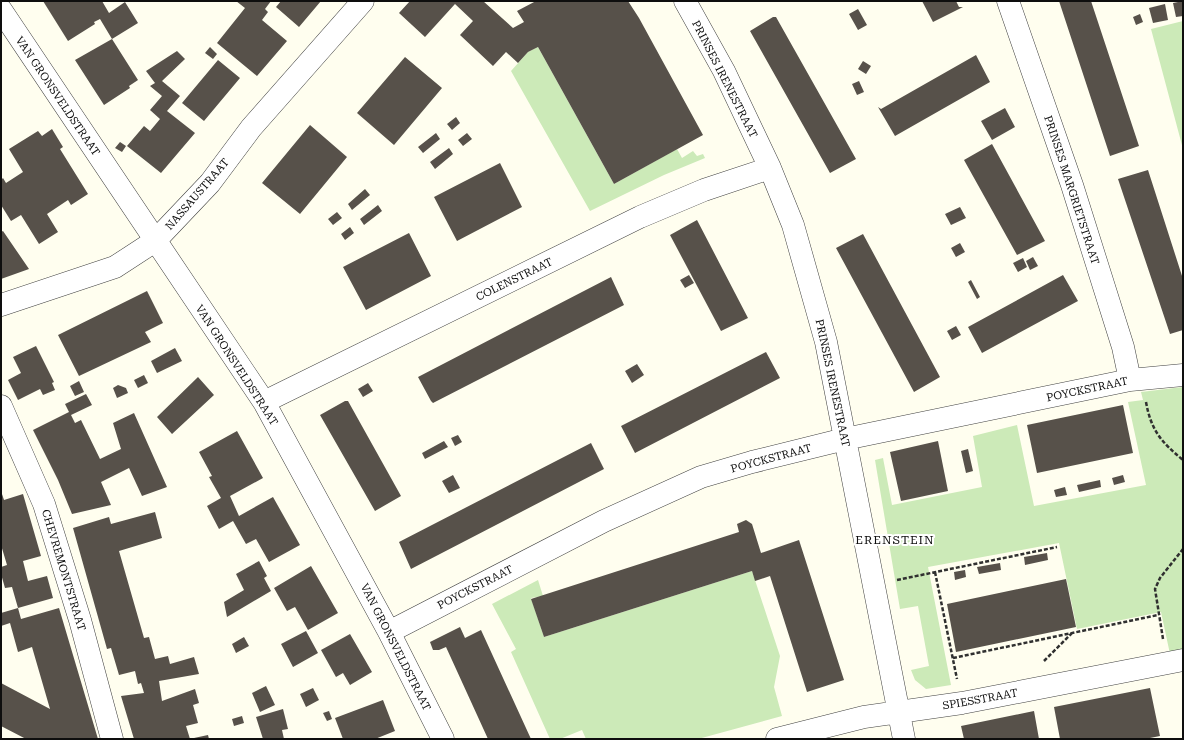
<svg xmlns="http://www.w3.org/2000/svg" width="1184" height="740" viewBox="0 0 1184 740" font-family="'Roboto Serif',serif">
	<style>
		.green { fill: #cceab8 }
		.building { fill: #57514a }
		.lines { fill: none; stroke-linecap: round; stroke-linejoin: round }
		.minor-casing { stroke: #414141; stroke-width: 23 }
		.path { stroke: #303030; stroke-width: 2.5; stroke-dasharray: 4 2; stroke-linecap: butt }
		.minor { stroke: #fff; stroke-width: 22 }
		.labels { text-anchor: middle; stroke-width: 4; stroke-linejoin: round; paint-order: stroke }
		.street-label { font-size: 11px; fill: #0e0e0e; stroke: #fff }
		.neighbourhood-label { font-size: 12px; letter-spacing: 1px; fill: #0e0e0e; stroke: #fff }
	</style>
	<rect width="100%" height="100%" fill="#fffeef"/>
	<!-- green -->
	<path class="green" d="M1183,21V149L1151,29Z
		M538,47L614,184L677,149L682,158L693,151L697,156L703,154L705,158L664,175L590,211L511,71L528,52Z
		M1183,387V651L1170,654L1161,612L1077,629L1059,543L928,567L951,685L926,689L915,680L911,670L929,666L918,606L900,609L875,460L883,458L892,505L982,487L973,436L1017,425L1034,506L1146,485L1128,402L1143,400L1141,392Z
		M752,571L780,656L774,687L782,716L698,739H586L582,730L560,739H550L511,652L516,649L492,604L538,580L543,596L531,598L544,637Z"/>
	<!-- building -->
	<path class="building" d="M43,1H102L109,13L125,2L138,23L112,39L100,19L94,22L95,24L68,41Z
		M236,1H271L265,9L268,12L262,20L287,41L257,76L217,43L245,8Z
		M281,1H321L299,27L276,7Z
		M410,1H483L513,28L524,22L517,11L536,1H628L639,18L703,135L614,184L538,47L528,52L518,63L506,52L493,66L460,35L473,21L455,4L425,37L399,13Z
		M922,1H956L959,7H963L933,22Z
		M1059,1H1091L1139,146L1110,156Z
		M1183,1V16L1176,17L1173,3Z
		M1165,4L1168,20L1153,23L1149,8Z
		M858,9L867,25L858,30L849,14Z
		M1140,14L1143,22L1136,25L1133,17Z
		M773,17H776L856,159L830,173L750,31Z
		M112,39L138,80L129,86L130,88L104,105L75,60Z
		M210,47L217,54L213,59L205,53Z
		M177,51L185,59L162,81L180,96L167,111L195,133L161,173L127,146L144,126L150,131L160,119L150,110L162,96L150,86L155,83L146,71Z
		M976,55L990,82L895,136L878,107L881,109Z
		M405,57L442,88L394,145L357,113Z
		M218,60L240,78L204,121L182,103Z
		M863,61L871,66L866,74L858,69Z
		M859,81L864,92L857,95L852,84Z
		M1005,108L1015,127L992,140L981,121Z
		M456,117L460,123L452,130L447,124Z
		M310,125L347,157L300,214L262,183Z
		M52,129L63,147L60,149L88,194L71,205L68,200L47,214L58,232L39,244L21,215L11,221L1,205V180L3,178L6,183L23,172L9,149L38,131L42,136Z
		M436,133L440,139L423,153L418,147Z
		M467,133L472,139L463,146L458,140Z
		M120,142L126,146L122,152L115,148Z
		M992,144L1045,241L1017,255L964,160Z
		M449,148L453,154L435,169L430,162Z
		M500,163L522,207L457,241L434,197Z
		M1148,170L1183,279V330L1170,334L1118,179Z
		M365,189L370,195L352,210L348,204Z
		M378,205L382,211L364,225L360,219Z
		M960,207L966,218L951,225L945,214Z
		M337,212L342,218L333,225L328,219Z
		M697,220L748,318L721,331L670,235Z
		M350,227L354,233L345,240L341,234Z
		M3,231L29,269L1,279V232Z
		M409,233L431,276L366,310L343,267Z
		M863,234L940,377L914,392L836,248Z
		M960,243L965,252L956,257L951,248Z
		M1033,257L1038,266L1030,270L1026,261Z
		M1023,258L1027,267L1018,272L1013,263Z
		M689,275L694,283L685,288L680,280Z
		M1063,275L1078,301L982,353L968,327Z
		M611,277L624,305L433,403L431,401L418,377Z
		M971,280L980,297L977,299L968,282Z
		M147,291L163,323L145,332L151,342L79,376L58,335Z
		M956,326L961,335L952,340L947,331Z
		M36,346L54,382L52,383L55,390L43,395L40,389L18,400L8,380L21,373L13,357Z
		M175,348L182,361L157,373L151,361Z
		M766,352L780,378L635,453L621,426Z
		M637,364L644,375L632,383L625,371Z
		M144,375L148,383L138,388L134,380Z
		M198,377L214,395L172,434L157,417Z
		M79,381L84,392L75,396L70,386Z
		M368,383L373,391L363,397L358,389Z
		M118,385L126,388L128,393L117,398L113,388Z
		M86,394L92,405L71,415L75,423L81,420L100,459L121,449L113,423L134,413L167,487L142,496L129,468L101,482L111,505L72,514L58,480L33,430L69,412L65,404Z
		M345,401H348L401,496L375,511L320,415Z
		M1123,405L1133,453L1037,473L1027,425Z
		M237,431L263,478L230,496L239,516L273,497L300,545L269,562L256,539L246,544L233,521L219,529L207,506L221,498L209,477L212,476L199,452Z
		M458,435L462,442L455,446L451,438Z
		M444,441L448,447L425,459L422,453Z
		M938,441L948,491L901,501L890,452Z
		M591,443L604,469L411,569L399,542Z
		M968,449L973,471L966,473L961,451Z
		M453,475L460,488L449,493L442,481Z
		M1123,475L1125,482L1114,485L1112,478Z
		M1100,480L1101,487L1079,492L1077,485Z
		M1065,487L1067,495L1056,497L1054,490Z
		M1,491L4,500L23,494L41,556L23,561L28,581L47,576L53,598L18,608L12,587L5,588L1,574V567L7,565L1,545Z
		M155,512L162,538L119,551L144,638L149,637L155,659L168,656L170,664L194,657L199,674L159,681L162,701L195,689L199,703L193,705L198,723L186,726L190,739H134L121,696L144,693L141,683L138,684L135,671L119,675L111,648L107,649L73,528L109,517L111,524Z
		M746,520L752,524L761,553L799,540L844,680L807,692L770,576L755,581L752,571L544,637L531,599L739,532L737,524Z
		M1047,553L1048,560L1025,565L1024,557Z
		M259,561L267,576L264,578L271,591L227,617L224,602L244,590L236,574Z
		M1000,563L1001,570L979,574L977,567Z
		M311,566L338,613L308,630L295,607L287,611L274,588Z
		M965,570L966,577L955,580L954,572Z
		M1066,579L1076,627L956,652L947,604Z
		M18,608L21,619L59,608L98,739H26L1,726V683L50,709L32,647L18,652L10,623L1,626V613Z
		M460,627L465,638L481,630L531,739H488L446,647L439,650H433L430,642Z
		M306,631L318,653L293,667L281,644Z
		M350,634L372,672L350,685L343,673L336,677L321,650Z
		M244,637L249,646L236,653L232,644Z
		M266,686L275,705L260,712L252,693Z
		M313,688L319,700L306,707L300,694Z
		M1150,688L1160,736L1145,739H1060L1054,707Z
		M383,700L395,731L375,739H343L335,718Z
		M283,709L288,729L282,730L284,739H263L256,717Z
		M329,711L332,719L327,721L323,713Z
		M1034,711L1039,739H964L961,726Z
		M242,716L244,723L234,726L232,719Z
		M208,735L209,739H194V738Z"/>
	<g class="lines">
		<defs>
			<path id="minor" d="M685,1L724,71L770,168L793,225L826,342L904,739
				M1008,1L1072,185L1123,347L1130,380
				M1,10L264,402L389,632L443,739
				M1,305L115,267L155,241L210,183L251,128L363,1
				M264,402L640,217L704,190L770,168
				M1,406L44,504L80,620L112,739
				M389,632L604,521L701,477L752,462L845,439L1130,380L1183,375
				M777,739L864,717L962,703L1183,660"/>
		</defs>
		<!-- minor casing -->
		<use href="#minor" class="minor-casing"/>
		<!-- path -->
		<path class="path" d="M1146,402C1151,430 1161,442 1183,460
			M935,572L957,679
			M897,580L1057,547
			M1163,639L1155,589L1160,578L1183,549
			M953,658L1158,615
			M1044,661L1072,633"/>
		<!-- minor -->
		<use href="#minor" class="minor"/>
	</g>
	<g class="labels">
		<!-- street labels -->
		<g class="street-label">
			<text transform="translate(725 79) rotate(63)" y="4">PRINSES IRENESTRAAT</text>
			<text transform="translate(58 96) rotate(56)" y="4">VAN GRONSVELDSTRAAT</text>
			<text transform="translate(1072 190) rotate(72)" y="4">PRINSES MARGRIETSTRAAT</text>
			<text transform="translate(197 194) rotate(-49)" y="4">NASSAUSTRAAT</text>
			<text transform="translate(514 279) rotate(-26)" y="4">COLENSTRAAT</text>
			<text transform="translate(237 365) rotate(57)" y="4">VAN GRONSVELDSTRAAT</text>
			<text transform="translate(833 383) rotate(78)" y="4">PRINSES IRENESTRAAT</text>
			<text transform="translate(1087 389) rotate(-12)" y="4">POYCKSTRAAT</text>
			<text transform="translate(771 458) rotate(-15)" y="4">POYCKSTRAAT</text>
			<text transform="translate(64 570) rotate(73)" y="4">CHEVREMONTSTRAAT</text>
			<text transform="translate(475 587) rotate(-27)" y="4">POYCKSTRAAT</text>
			<text transform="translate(396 647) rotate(63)" y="4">VAN GRONSVELDSTRAAT</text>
			<text transform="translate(980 699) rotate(-10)" y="4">SPIESSTRAAT</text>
		</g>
		<!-- neighbourhood labels -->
		<g class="neighbourhood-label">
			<text x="895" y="544">ERENSTEIN</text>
		</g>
	</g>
	<!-- border -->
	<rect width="1184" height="740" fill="none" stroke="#0e0e0e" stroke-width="4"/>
</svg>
